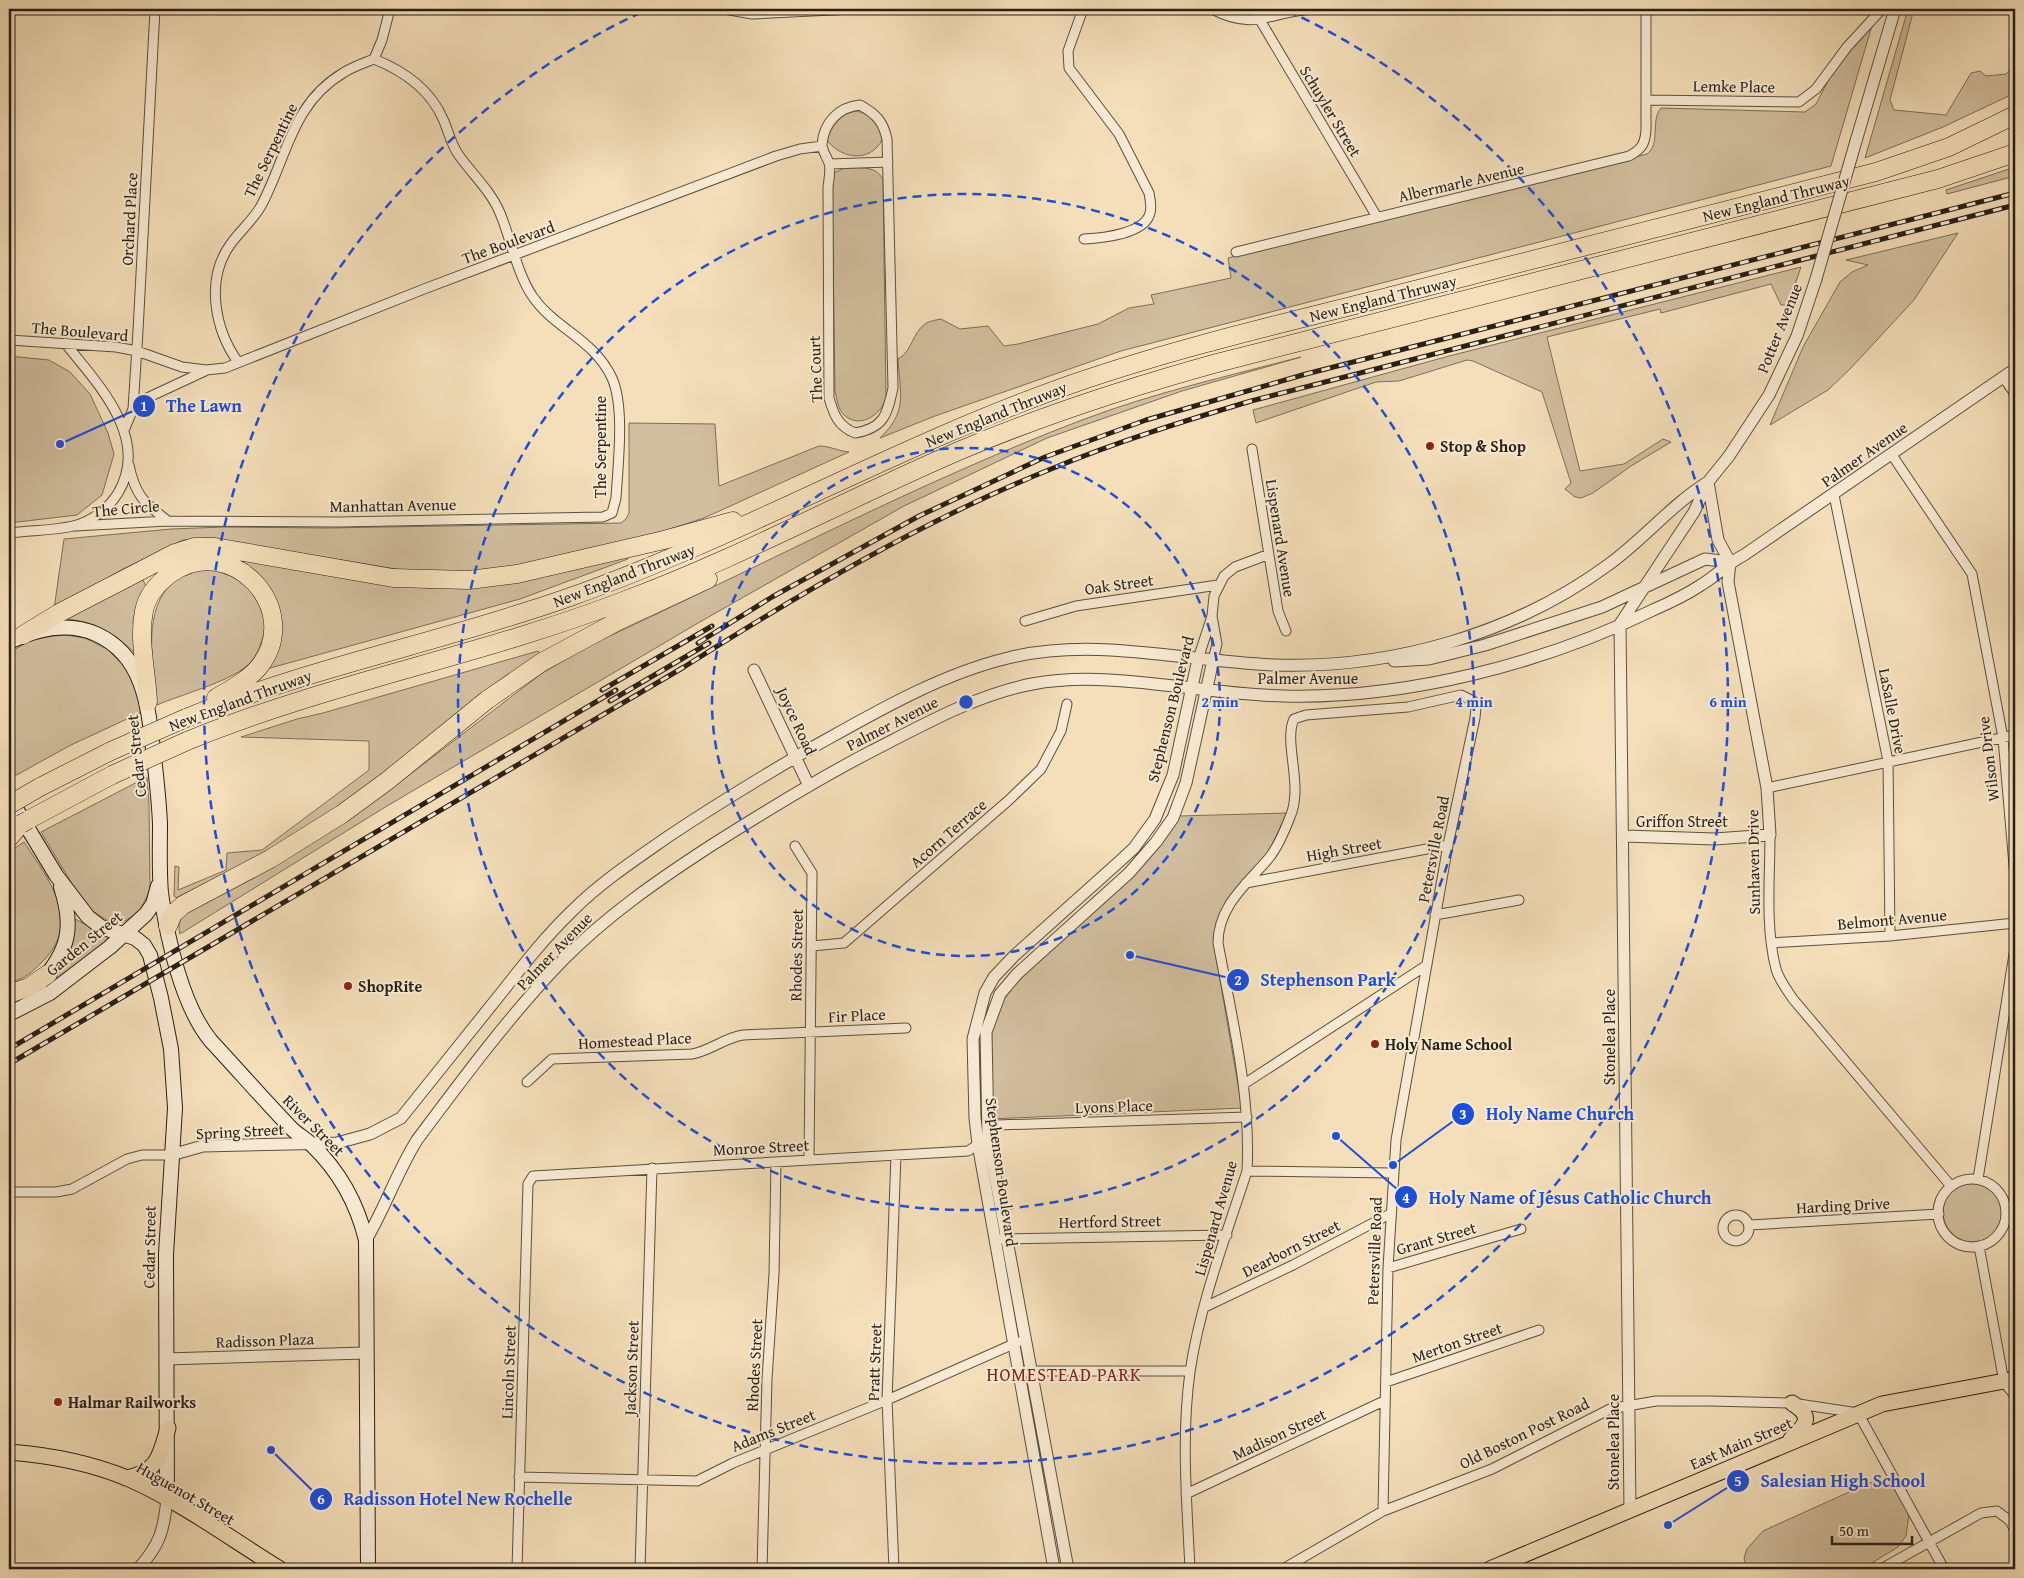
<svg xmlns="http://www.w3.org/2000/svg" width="2024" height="1578" viewBox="0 0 2024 1578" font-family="'Gentium Book Plus',serif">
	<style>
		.green { fill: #d1be9e; stroke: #7c6e5a }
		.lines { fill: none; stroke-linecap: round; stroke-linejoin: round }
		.minor-casing { stroke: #5b4f3e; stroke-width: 11 }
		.tertiary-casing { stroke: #5b4f3e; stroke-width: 13 }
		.secondary-casing { stroke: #281f15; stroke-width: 16 }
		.primary-casing { stroke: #281f15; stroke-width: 17 }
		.motorway-casing { stroke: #281f15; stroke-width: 19 }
		.minor { stroke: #f8ead2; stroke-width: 9 }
		.tertiary { stroke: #f8ead2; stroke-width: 11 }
		.secondary { stroke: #f8ead2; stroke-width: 14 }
		.primary { stroke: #f4dfba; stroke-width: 15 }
		.motorway { stroke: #f4dfba; stroke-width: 18 }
		.rail-casing { stroke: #281f15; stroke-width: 5 }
		.rail { stroke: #f8ead2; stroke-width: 3; stroke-dasharray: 9; stroke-linecap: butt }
		.tertiary-bridge-casing { stroke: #5b4f3e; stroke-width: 13; stroke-linecap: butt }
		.motorway-bridge-casing { stroke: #281f15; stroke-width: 19; stroke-linecap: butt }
		.tertiary-bridge { stroke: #f8ead2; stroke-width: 11 }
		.motorway-bridge { stroke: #f4dfba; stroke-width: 18 }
		.ring { fill: none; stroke: #1d4ed8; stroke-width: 2.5; stroke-dasharray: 9 6 }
		.poi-dot { fill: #8f2418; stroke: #f8ead2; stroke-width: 2 }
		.labels { text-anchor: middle; stroke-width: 4; stroke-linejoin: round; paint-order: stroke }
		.street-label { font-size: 16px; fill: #281f15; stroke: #f8ead2 }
		.poi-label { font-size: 16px; font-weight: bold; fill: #281f15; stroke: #f8ead2; text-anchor: start }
		.neighbourhood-label { font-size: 18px; letter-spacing: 1px; fill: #7a1f14; stroke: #f8ead2 }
		.centre { fill: #1d4ed8; stroke: #f8ead2; stroke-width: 2.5 }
		.ring-label { font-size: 15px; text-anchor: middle; font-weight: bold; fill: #1d4ed8; stroke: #f8ead2; stroke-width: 4; stroke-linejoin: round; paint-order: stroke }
		.leader { fill: none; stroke: #1d4ed8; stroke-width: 2 }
		.callout-dot { fill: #1d4ed8; stroke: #f8ead2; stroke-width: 2 }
		.mark-label { font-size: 15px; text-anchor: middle; font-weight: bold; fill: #fff }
		.callout-label { font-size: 18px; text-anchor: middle; font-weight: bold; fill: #1d4ed8; stroke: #f8ead2; stroke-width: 4; stroke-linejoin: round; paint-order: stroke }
	</style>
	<rect width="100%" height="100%" fill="#f4dfba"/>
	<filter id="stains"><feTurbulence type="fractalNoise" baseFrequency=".004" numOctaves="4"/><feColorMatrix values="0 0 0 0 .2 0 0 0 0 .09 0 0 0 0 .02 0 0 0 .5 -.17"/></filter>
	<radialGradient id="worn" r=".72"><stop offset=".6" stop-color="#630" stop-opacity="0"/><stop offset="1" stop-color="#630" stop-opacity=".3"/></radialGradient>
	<!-- green -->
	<path class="green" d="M1908,9H1914L1890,100L1894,110L1946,115L1971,73L1980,71L1986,76L2006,74L2015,65V93L1943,127L1865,158Z
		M1873,22L1831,166L1121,351L935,416L880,438C908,411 900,395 898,359C912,352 912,333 925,324C929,321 936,320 941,319L960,329L988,326L1004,346L1018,344L1098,324L1129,308L1154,304L1151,295L1231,278L1228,258L1647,154C1661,144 1650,121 1661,108L1805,112L1816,104L1830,77Z
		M856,111C869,113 892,131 878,146C864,163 838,156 827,140C831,127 841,113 856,111Z
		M2015,167V176L1947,194L1946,190Z
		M844,168C859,168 877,165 883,180L886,399C880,414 862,429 845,416C838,410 837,399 835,391L832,180L834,173Z
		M1958,233L1914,300L1850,369L1828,390L1770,425L1803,347L1840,282L1852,272L1868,265L1846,260Z
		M1801,267L1788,305H1781L1771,284L1661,313L1660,309L1547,337L1580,471L1624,464L1663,439L1671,442L1631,466L1593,493L1581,498L1575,497L1565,489L1571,483L1542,392L1473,361L1467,360L1399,381L1376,382L1256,423L1253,410L1449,356Z
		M9,356L49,360L70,372L90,394L108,433L114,454L102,495L77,515L9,523Z
		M1301,357L1182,391L1047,438L904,506L705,619L387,806L180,934C177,922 181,917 189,909L383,795L541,674L590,645C754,570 914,484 1082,420C1153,393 1228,376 1301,357Z
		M629,423L715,424L719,486L819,446C830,446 838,451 849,452L704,518L636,540L538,563L477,572L420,573L208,538L183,540L123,569L54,609L64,539L171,529L224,527L327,528L621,523L626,519L629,513Z
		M625,554L628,559L520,599L263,670L280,622L225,555L340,577L429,588L505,584Z
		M190,570C200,571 212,569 221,572C236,576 255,589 262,604C270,621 262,648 251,662C234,681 182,694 157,705C154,667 142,619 168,587C173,580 183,575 190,570Z
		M142,578L146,586L133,621L136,654C112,632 100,624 68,619L69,614Z
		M65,635L85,638L107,649L131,673L142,712L71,745L11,778L9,774V655C25,639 44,637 65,635Z
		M538,651L541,656C465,712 392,774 312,825C268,852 222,875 176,898L174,896L175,866L179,867L178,890L226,870L227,853L262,850L369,770V741L241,737L297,719L323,713Z
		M147,777L149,804L150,891L138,913L123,922L108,921L86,907L41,832Z
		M1287,813C1280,827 1274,842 1266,855C1245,889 1220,894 1213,939L1242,1108L990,1119C990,1087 984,1049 994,1019C1000,1000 1015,986 1027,971L1179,816Z
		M24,842C48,879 83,921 43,961C32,972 24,980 9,982V852Z
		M75,919L104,934L108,939L86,958L48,984L72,941Z
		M1943 1212a30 30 0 1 1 60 0a30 30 0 1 1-60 0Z
		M1882,1480L1894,1485L1909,1514L1906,1536L1898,1547L1862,1569H1747L1744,1558L1747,1549L1763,1531L1869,1483Z"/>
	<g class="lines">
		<defs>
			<path id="minor" d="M724,9L752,14L852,9
				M1083,9L1068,51L1069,68L1119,134L1149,193C1150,199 1152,207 1150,213C1145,234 1102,238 1084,239
				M1123,9H1140
				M1212,9C1258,33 1273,9 1318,9C1399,9 1480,10 1561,9
				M1260,20L1377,217
				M1647,100L1799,102L1816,89L1847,47L1882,9
				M860,105C876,114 883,121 887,139L893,388C887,415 884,428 855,433C838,426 834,415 829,398L828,187C829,179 831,170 829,163C827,157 822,151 822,144C824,122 839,107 860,105Z
				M830,164L888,162
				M1236,252L1629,156C1642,149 1645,144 1646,130V9
				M9,340L116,347L137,351L182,367L206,370L225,368L424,289L776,156L800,149L822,146
				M238,362C215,330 205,280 230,245C239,232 253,220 261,206C287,158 291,104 343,73C352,67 364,63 374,59L382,40L390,9
				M2003,377L2015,394
				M133,409L147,398L205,371
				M125,428L133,409L138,331L155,9
				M1252,449L1278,611L1286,631
				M1892,455L1972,574L2003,738L2015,877
				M129,465C135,495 144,503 168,521
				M1834,495L1888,761L1890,936
				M75,526L168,521L340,522L603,517L612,513L616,498C618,464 625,407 612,378C594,339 555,329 533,297C517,274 511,239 500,213C491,191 471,173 458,154C451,144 448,130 443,119C430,89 404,71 374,59
				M9,533C30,530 52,531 73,526C91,522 109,508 118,493C151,438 97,383 65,343
				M1212,616L1217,644L1213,660
				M1025,621L1076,606L1218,585
				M1198,659L1212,616L1214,596L1224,576L1235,567L1267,555
				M1767,788L2015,735
				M1770,835C1770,879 1765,927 1776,969C1779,980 1787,990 1793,999L1951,1186
				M795,846L812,873L809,1160
				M1246,883L1448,845
				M1435,915L1519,900
				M1771,943L1890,936L2015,923
				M812,946L844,943L1009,800L1041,769L1061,731L1067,704
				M527,1082L552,1059L692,1054C710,1051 724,1038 743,1035L906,1028
				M1244,1084L1427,965
				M1247,1171L1392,1173
				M1978,1179L2015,948
				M1938 1213a34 34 0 1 1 68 0a34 34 0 1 1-68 0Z
				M9,1192H56L72,1189L127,1159L142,1155H171
				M1723 1228a13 13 0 1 1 26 0a13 13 0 1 1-26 0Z
				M1749,1225L1939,1214
				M1000,1239L1227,1235
				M1979,1246L2004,1382L2015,1396
				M1388,1268L1521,1229
				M1205,1307L1293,1265L1390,1214
				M1026,1371H1190
				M1386,1382L1539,1330
				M519,1477L697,1481L733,1463L887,1400L1018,1342
				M1186,1494L1384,1401
				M517,1569L528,1184L533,1176L968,1151L988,1138L997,1125L1247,1117
				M640,1569L652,1168
				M762,1569L767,1379L774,1274L776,1162
				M894,1569L887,1400L896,1155
				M1190,1569C1187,1504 1181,1437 1190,1372C1200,1304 1226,1236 1247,1171C1251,1094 1232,1018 1218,943C1218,906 1247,884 1269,858C1278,847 1285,830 1290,817C1304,786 1283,742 1294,719L1306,715L1408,707L1461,695L1473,701L1476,707L1475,718L1448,845L1396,1140L1388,1268L1383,1511
				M1283,1569L1383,1511L1492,1469L1610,1409L1656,1401H1711L1792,1403L1858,1413L1944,1569
				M1881,1569L1981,1513L1997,1511L2010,1521L2015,1530"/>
			<path id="tertiary" d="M1856,141L1895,9
				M1620,624L1630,1510
				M1620,624L1694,512L1708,482L1729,456L1769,395L1797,336L1816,279
				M1394,661L1429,659L1485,645L1602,607L1705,559L1730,562
				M754,670L809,786
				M1624,836L1715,839L1770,835L1767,788L1728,582L1730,562L1718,540L1708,482
				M171,1155L203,1146L337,1143L370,1134L401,1118C435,1076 468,1034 502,992C524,964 546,936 572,911C601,882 636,859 669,836C714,806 760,778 806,751C869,716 937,675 1008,658C1095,636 1187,662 1275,665C1391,669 1514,634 1608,565C1643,540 1671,505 1708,482
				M366,1240C385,1208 397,1172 417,1140C461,1081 510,1015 561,962C606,916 658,880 712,845C764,812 816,780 870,752C921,726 975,695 1032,684C1111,669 1203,695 1284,696C1406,699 1543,664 1653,610C1669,603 1686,595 1701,585C1716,576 1728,563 1744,555L2015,369
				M166,1359L365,1353
				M9,1567V1569
				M138,1569C160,1545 164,1530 167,1498
				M1054,1569L978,1144L975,1118L973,1039L985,993L994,977L1014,956L1120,861L1134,848L1155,819L1173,775L1198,659
				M1068,1569L988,1138L986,1032L1000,994L1017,974L1129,873L1156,842L1173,818L1186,783L1213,660"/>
			<path id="secondary" d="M9,642C36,629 67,621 96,634C143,655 148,704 153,749C156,774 159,799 160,824C160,847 159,870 161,893C167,938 182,1006 211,1041C238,1070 264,1100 291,1128C298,1135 306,1139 312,1145C340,1172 357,1203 366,1240L368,1569
				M9,797L56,875L88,917L101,927L135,938L144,945L150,955L161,998L171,1049L175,1108L166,1254L167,1498
				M41,982C69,950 74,927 61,887
				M9,1014L50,993L110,947L146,914L153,904L158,886"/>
			<path id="primary" d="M1791,1439C1807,1424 1813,1416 1792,1403
				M9,1452C49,1455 90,1463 127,1478C180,1501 231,1539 280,1569
				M126,1478C158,1472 160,1456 168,1428
				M1490,1569L1882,1404L2015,1379"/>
			<path id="motorway" d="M23,635L59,613L175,553L194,547H215L393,578L469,580L517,574L664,540L733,521
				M148,702C147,673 138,640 144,611C147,596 158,583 170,574C230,530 305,609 259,667C248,680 231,689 216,698
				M186,718C311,667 443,642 570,597C742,536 900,444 1072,384C1176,348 1284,323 1391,296C1552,255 1714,215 1876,172L1949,147L2015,115
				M187,741C328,683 480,656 623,601C739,558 847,499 961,450C1044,415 1130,387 1217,363L1938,179L2015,153
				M40,787L111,751
				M28,820L112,775
				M9,838L21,824
				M168,926L173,914L183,905L270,859L342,814L387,781L487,700L542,662L618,621L708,579
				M9,994L29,987L48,974"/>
		</defs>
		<!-- minor casing -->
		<use href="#minor" class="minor-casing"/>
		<!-- tertiary casing -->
		<use href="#tertiary" class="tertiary-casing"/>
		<!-- secondary casing -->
		<use href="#secondary" class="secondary-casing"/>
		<!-- primary casing -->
		<use href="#primary" class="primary-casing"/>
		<!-- motorway casing -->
		<use href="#motorway" class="motorway-casing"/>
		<!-- minor -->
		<use href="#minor" class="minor"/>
		<!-- tertiary -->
		<use href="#tertiary" class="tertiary"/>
		<!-- secondary -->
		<use href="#secondary" class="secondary"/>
		<!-- primary -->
		<use href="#primary" class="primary"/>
		<!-- motorway -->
		<use href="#motorway" class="motorway"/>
		<defs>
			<path id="rail" d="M698,643L772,597L919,516L1045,457L1146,420L1306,374L2015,193
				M602,690L712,626
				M610,701L709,643
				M9,1049L616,690
				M9,1064L684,667C801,593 922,521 1051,469C1116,442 1184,421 1251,401L2015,205"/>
		</defs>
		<!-- rail casing -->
		<use href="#rail" class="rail-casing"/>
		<!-- rail -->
		<use href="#rail" class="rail"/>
		<defs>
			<path id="tertiary-bridge" d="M1816,279L1856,141"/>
			<path id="motorway-bridge" d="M111,751L186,718
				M112,775L187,741
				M9,805L40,787
				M21,824L28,820"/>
		</defs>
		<!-- tertiary-bridge casing -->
		<use href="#tertiary-bridge" class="tertiary-bridge-casing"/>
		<!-- motorway-bridge casing -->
		<use href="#motorway-bridge" class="motorway-bridge-casing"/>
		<!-- tertiary-bridge -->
		<use href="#tertiary-bridge" class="tertiary-bridge"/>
		<!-- motorway-bridge -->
		<use href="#motorway-bridge" class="motorway-bridge"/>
	</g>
	<!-- distance rings -->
	<g class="ring">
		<circle cx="966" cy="702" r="254"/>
		<circle cx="966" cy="702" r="508"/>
		<path d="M1288 11A762 762 0 1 1 644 11"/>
	</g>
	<!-- markers -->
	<g class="poi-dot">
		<circle cx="1430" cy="446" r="5"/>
		<circle cx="348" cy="986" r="5"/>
		<circle cx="1375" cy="1044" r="5"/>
		<circle cx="58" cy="1402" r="5"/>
	</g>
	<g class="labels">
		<!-- street labels -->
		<g class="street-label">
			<text transform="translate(1734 86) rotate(1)" y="6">Lemke Place</text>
			<text transform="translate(1331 111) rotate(59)" y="6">Schuyler Street</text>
			<text transform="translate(270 150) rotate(-64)" y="6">The Serpentine</text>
			<text transform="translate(1461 182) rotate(-13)" y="6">Albermarle Avenue</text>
			<text transform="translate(1776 198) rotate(-14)" y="6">New England Thruway</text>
			<text transform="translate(129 219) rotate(-87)" y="6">Orchard Place</text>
			<text transform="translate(508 242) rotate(-20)" y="6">The Boulevard</text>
			<text transform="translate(1383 298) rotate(-14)" y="6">New England Thruway</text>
			<text transform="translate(1779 328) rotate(-68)" y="6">Potter Avenue</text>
			<text transform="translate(80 331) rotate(5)" y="6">The Boulevard</text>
			<text transform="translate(815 369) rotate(-92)" y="6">The Court</text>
			<text transform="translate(996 414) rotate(-22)" y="6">New England Thruway</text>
			<text transform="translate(600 447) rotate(-90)" y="6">The Serpentine</text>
			<text transform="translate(1864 454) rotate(-35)" y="6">Palmer Avenue</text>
			<text transform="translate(393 505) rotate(-1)" y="6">Manhattan Avenue</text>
			<text transform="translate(126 508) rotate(-5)" y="6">The Circle</text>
			<text transform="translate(1281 538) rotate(81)" y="6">Lispenard Avenue</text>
			<text transform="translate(624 575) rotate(-21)" y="6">New England Thruway</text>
			<text transform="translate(1119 584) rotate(-8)" y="6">Oak Street</text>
			<text x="1308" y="684">Palmer Avenue</text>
			<text transform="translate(240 700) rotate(-20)" y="6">New England Thruway</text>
			<text transform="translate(1170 709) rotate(-76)" y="6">Stephenson Boulevard</text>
			<text transform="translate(1893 711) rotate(79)" y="6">LaSalle Drive</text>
			<text transform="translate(797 721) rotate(65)" y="6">Joyce Road</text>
			<text transform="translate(892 723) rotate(-27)" y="6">Palmer Avenue</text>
			<text transform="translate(136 756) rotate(-96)" y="6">Cedar Street</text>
			<text transform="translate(1988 759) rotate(-97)" y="6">Wilson Drive</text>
			<text x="1682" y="827">Griffon Street</text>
			<text transform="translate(948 833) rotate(-41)" y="6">Acorn Terrace</text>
			<text transform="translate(1344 849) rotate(-10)" y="6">High Street</text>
			<text transform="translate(1433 849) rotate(-79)" y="6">Petersville Road</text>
			<text transform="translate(1753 862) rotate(-91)" y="6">Sunhaven Drive</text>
			<text transform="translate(1892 919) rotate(-5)" y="6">Belmont Avenue</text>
			<text transform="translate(84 943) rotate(-39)" y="6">Garden Street</text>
			<text transform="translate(554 951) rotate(-46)" y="6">Palmer Avenue</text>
			<text transform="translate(796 955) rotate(-89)" y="6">Rhodes Street</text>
			<text transform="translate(857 1015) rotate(-3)" y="6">Fir Place</text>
			<text transform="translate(1609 1037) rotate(-90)" y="6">Stonelea Place</text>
			<text transform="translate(635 1040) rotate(-3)" y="6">Homestead Place</text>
			<text transform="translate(1114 1106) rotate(-2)" y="6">Lyons Place</text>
			<text transform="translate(314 1125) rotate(45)" y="6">River Street</text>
			<text transform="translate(240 1131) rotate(-3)" y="6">Spring Street</text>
			<text transform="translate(761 1147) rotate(-3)" y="6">Monroe Street</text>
			<text transform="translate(1002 1172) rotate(82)" y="6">Stephenson Boulevard</text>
			<text transform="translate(1843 1205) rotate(-3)" y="6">Harding Drive</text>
			<text transform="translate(1215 1218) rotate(-74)" y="6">Lispenard Avenue</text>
			<text transform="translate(1110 1221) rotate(-1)" y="6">Hertford Street</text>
			<text transform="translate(1436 1238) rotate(-16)" y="6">Grant Street</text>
			<text transform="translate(149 1247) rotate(-89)" y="6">Cedar Street</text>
			<text transform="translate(1291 1248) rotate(-27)" y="6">Dearborn Street</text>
			<text transform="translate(1374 1251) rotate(-88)" y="6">Petersville Road</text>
			<text transform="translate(265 1340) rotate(-2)" y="6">Radisson Plaza</text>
			<text transform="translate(1457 1342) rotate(-19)" y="6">Merton Street</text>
			<text transform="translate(874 1362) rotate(-88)" y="6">Pratt Street</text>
			<text transform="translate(754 1365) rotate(-87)" y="6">Rhodes Street</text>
			<text transform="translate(631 1368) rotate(-88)" y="6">Jackson Street</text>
			<text transform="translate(508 1372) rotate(-88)" y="6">Lincoln Street</text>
			<text transform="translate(773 1430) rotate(-22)" y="6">Adams Street</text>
			<text transform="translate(1524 1433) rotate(-26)" y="6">Old Boston Post Road</text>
			<text transform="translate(1279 1434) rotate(-25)" y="6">Madison Street</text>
			<text transform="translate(1613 1442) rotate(-90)" y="6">Stonelea Place</text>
			<text transform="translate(1741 1443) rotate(-23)" y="6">East Main Street</text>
			<text transform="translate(186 1493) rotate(30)" y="6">Huguenot Street</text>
		</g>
		<!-- poi labels -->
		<g class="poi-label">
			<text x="1440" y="452">Stop &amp; Shop</text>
			<text x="358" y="992">ShopRite</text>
			<text x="1385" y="1050">Holy Name School</text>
			<text x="68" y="1408">Halmar Railworks</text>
		</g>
		<!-- neighbourhood labels -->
		<g class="neighbourhood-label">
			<text x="1064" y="1381">HOMESTEAD PARK</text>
		</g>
	</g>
	<circle cx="966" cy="702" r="8" class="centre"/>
	<g class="ring-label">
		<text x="1220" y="707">2 min</text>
		<text x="1474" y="707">4 min</text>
		<text x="1728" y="707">6 min</text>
	</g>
	<!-- callouts -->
	<path class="leader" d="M60 444L144 406M1130 955L1238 980M1393 1165L1463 1114M1336 1136L1406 1197M1668 1525L1738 1481M271 1450L321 1499"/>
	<g class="callout-dot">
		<circle cx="60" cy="444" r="5"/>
		<circle cx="1130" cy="955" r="5"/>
		<circle cx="1393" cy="1165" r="5"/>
		<circle cx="1336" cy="1136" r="5"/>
		<circle cx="1668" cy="1525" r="5"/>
		<circle cx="271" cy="1450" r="5"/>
		<circle cx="144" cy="406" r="12"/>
		<circle cx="1238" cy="980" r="12"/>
		<circle cx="1463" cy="1114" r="12"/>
		<circle cx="1406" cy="1197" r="12"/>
		<circle cx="1738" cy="1481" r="12"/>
		<circle cx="321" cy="1499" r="12"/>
	</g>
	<g class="mark-label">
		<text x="144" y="411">1</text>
		<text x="1238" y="985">2</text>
		<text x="1463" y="1119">3</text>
		<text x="1406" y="1203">4</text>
		<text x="1738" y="1486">5</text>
		<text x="321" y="1504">6</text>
	</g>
	<g class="callout-label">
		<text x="204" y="412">The Lawn</text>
		<text x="1328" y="986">Stephenson Park</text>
		<text x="1560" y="1120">Holy Name Church</text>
		<text x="1570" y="1204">Holy Name of Jesus Catholic Church</text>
		<text x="1843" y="1487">Salesian High School</text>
		<text x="458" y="1505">Radisson Hotel New Rochelle</text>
	</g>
	<!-- margin -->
	<rect width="2024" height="1578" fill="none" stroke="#f4dfba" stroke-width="30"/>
	<rect x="10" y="10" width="2004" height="1558" fill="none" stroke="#281f15" stroke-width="2.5"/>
	<rect x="15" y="15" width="1994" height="1548" fill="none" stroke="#281f15"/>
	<!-- scale -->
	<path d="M1832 1536v8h80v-8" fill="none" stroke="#281f15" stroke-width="2.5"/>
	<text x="1839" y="1536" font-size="15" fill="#281f15" stroke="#f8ead2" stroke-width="4" paint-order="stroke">50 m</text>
	<rect width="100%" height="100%" filter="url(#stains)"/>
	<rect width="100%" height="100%" fill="url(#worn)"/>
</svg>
